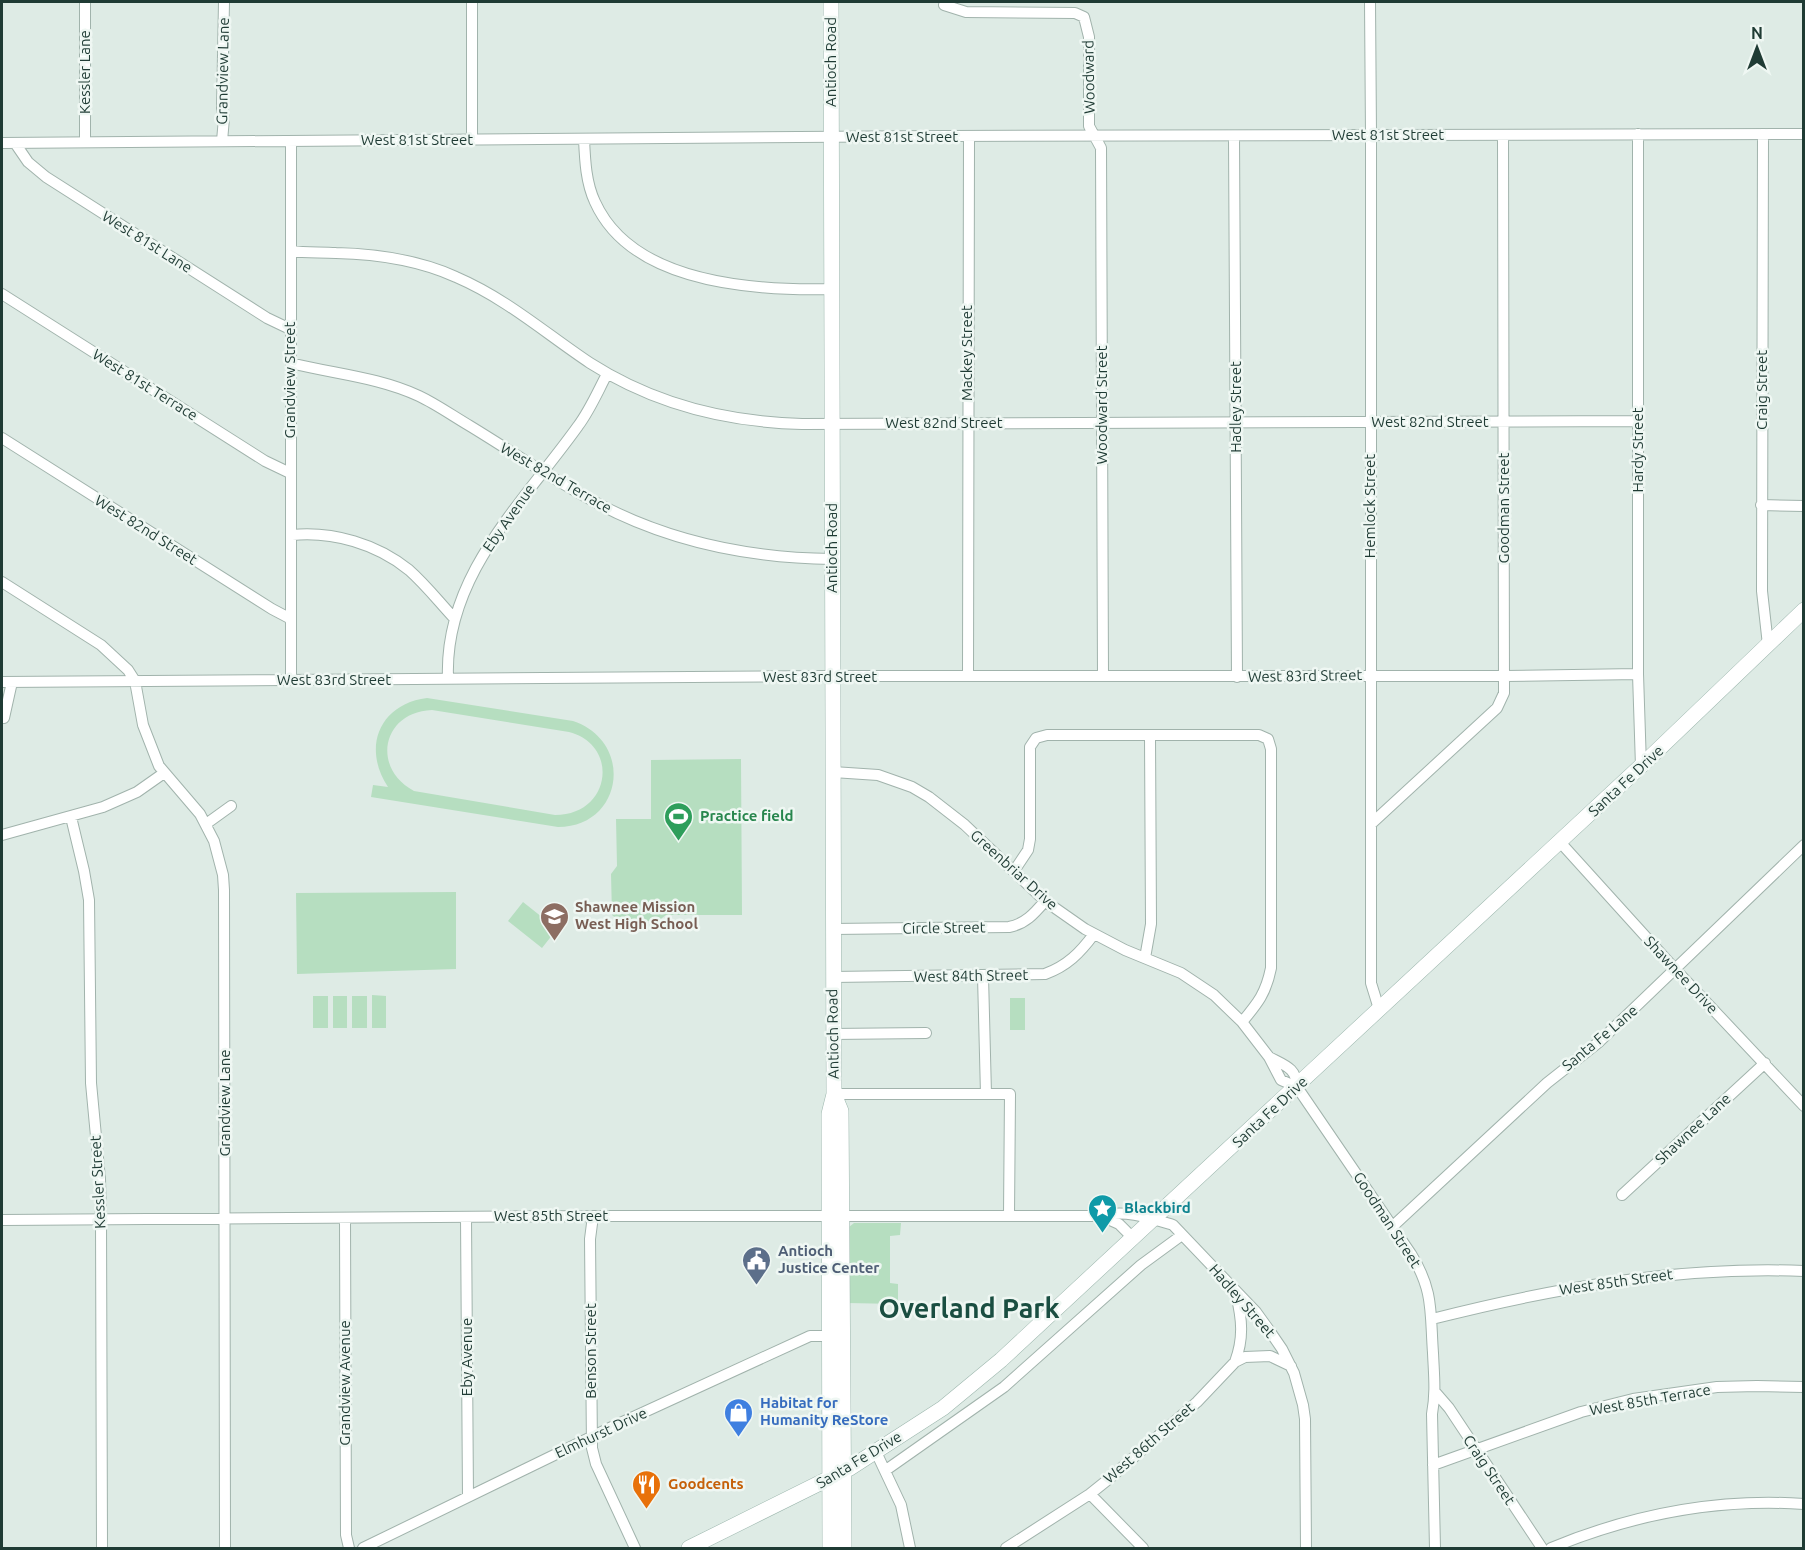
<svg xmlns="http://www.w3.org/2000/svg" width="1805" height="1550" viewBox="0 0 1805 1550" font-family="Ubuntu,sans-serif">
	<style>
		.green { fill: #b6dec0; fill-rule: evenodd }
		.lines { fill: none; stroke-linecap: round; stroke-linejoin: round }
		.street-casing { stroke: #a1b3ac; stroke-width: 12 }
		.secondary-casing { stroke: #9db7ae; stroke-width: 16 }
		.street { stroke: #fff; stroke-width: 10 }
		.secondary { stroke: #fff; stroke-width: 15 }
		.labels { text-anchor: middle; stroke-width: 5; stroke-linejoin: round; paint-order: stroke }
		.street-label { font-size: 15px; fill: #1f3b34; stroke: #eff7f3 }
		.leisure-label { font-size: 15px; font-weight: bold; fill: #27864d; stroke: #eff7f3; text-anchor: start }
		.education-label { font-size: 15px; font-weight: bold; fill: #785e54; stroke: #eff7f3; text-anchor: start }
		.culture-label { font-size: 15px; font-weight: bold; fill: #0d838f; stroke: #eff7f3; text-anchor: start }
		.service-label { font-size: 15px; font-weight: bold; fill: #4e5e75; stroke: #eff7f3; text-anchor: start }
		.shop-label { font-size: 15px; font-weight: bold; fill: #366cbe; stroke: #eff7f3; text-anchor: start }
		.food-label { font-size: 15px; font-weight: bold; fill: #c56008; stroke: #eff7f3; text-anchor: start }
		.town-label { font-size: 27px; font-weight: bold; fill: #1a4e41; stroke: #eff7f3 }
	</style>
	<rect width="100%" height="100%" fill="#deebe5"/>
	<!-- green -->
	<path class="green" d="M427,698L573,721C635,742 623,827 558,827L371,797L373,785L388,787C362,748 379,704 427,698ZM432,710L569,732C620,745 611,815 555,815L414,791C371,768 382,712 432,710Z
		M741,759L742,915H666L658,921H619L612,915L611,874L617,866L616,819H651V760Z
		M456,892V969L297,974L296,893Z
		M523,902L557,929L542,948L508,921Z
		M372,995L386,996V1028H372Z
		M313,996H328V1028H313Z
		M333,996H347V1028H333Z
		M352,996H367V1028H352Z
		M1010,998H1025V1030H1010Z
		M854,1223H901L900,1235L890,1236V1283L898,1284V1304L847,1303L849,1227Z"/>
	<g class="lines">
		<defs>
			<path id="street" d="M472,2V139
				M1370,2L1371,135V983L1379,1009
				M944,5L966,12L1075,13L1084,17L1089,37V126L1101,148L1103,675
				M1638,134V674L1641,766
				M1763,134L1762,591L1768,645
				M1234,137L1237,677
				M584,139C585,161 586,183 595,202C632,284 755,291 833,289
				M222,141L224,118L222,108L224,2
				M291,141V680
				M85,142V2
				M2,143L946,136L1804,134
				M15,143L28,162L46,177L267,318L290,329
				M291,251C306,253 321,252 336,253C377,254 419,260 456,277C507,299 545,333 590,363C654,404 727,422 802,424L1638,421
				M2,294L265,461L290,473
				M291,363C334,374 378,377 419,396C436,404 453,416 470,426C511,451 552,479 595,502C669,542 748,558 832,559
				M2,438L272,609L291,619
				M1761,505L1804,506
				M292,535C333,531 377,544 409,570C426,585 439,602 454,618
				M2,582L101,645L128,670L135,681L143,725L159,766L200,814L214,841L223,875L224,890L225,1548
				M968,676L969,138
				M448,678C444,576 523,503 578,426C590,410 598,391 607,374
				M2,682L832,676H1505L1638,674
				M4,718L12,682
				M833,772L878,775L912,787L929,797L965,825L1045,901L1085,929L1125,950L1181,973L1214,995L1242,1022L1269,1057L1281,1080L1297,1087
				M71,817L84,871L89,900L91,1083L100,1179L101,1220L102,1548
				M206,824L231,806
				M1371,824L1497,708L1504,693L1503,135
				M2,835L103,807L137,792L164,773
				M1560,842L1675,969L1804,1106
				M1014,871L1028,850L1030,839V747L1036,738L1047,735H1259L1268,739L1271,749V968C1266,993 1258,1003 1242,1022
				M832,929L1009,927C1025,924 1034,914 1045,901
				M1145,958L1151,924L1150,736
				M983,976L986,1094
				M832,977L1045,974C1067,966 1080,953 1094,934
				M832,1034L926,1033
				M1269,1057C1284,1065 1297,1068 1297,1087
				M1297,1087L1411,1254C1434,1291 1430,1312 1433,1353C1434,1376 1436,1392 1432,1414L1435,1548
				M834,1094H1010L1009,1215
				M1622,1195L1765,1063
				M593,1216L590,1239L592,1448L596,1464L635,1548
				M1101,1216L1119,1224L1133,1238
				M466,1217L468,1497
				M345,1218L346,1535L349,1548
				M2,1220L593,1216H1101C1124,1209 1150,1218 1173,1225L1256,1312L1269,1330L1282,1349L1294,1373L1303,1405L1305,1419L1306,1548
				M1393,1226L1547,1083L1599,1042L1804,845
				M1432,1319C1554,1288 1677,1266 1804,1271
				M1235,1362C1244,1338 1242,1319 1236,1294
				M1436,1393L1449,1408L1542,1548
				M876,1452L901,1505L910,1548
				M1433,1465L1581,1412L1633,1399L1717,1387L1757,1386L1804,1387
				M886,1470L1004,1387L1141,1265L1182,1235
				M1090,1494L1143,1548
				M363,1548L616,1425L810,1336H834
				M1006,1548L1090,1494L1110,1478L1197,1402L1235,1362L1245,1357L1270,1356L1291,1366
				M1551,1548C1631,1515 1717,1498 1804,1504"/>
			<path id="secondary" d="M834,1094L841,1111L844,1548
				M689,1548L850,1468L943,1408L1001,1360L1641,766L1804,610
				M830,1548L829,1114L834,1094L831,2"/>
		</defs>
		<!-- street casing -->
		<use href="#street" class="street-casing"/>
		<!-- secondary casing -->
		<use href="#secondary" class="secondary-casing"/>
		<!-- street -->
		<use href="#street" class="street"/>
		<!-- secondary -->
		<use href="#secondary" class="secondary"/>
	</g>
	<!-- icons -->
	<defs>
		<symbol id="stadium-pin" viewBox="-11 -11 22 30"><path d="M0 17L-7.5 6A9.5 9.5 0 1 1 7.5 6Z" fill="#2e9e5b" stroke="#eff7f3"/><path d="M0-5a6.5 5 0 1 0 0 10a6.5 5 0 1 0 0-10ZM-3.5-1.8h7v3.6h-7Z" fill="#fff"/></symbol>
		<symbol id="school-pin" viewBox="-11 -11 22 30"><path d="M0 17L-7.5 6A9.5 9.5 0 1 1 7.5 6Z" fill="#8d6e63" stroke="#eff7f3"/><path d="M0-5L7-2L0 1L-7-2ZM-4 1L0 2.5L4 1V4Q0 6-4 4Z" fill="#fff"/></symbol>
		<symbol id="sight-pin" viewBox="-11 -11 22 30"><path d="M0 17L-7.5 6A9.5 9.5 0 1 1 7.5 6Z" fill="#0f9aa8" stroke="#eff7f3"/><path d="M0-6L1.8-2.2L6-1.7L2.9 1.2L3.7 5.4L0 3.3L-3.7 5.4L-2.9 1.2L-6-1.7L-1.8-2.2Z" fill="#fff"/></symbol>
		<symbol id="civic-pin" viewBox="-11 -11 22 30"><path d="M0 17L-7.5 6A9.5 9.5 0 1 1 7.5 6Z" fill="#5c6f8a" stroke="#eff7f3"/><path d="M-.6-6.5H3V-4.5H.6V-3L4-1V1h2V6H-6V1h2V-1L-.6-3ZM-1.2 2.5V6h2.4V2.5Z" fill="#fff"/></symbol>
		<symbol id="shop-pin" viewBox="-11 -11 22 30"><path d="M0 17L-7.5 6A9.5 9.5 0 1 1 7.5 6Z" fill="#3f7fe0" stroke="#eff7f3"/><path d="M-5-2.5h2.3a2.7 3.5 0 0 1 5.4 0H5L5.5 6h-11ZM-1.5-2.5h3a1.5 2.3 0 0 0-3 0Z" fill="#fff"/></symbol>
		<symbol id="restaurant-pin" viewBox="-11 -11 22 30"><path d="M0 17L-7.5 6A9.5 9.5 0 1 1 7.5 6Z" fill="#e8710a" stroke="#eff7f3"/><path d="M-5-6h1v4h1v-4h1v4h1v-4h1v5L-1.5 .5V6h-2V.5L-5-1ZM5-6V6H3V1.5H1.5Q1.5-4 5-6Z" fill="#fff"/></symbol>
	</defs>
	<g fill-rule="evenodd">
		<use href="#stadium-pin" x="662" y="800" width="33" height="45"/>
		<use href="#school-pin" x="538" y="900" width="33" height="45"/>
		<use href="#sight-pin" x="1086" y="1192" width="33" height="45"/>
		<use href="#civic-pin" x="740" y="1244" width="33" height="45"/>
		<use href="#shop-pin" x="722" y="1396" width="33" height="45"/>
		<use href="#restaurant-pin" x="630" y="1468" width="33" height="45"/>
	</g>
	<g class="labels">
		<!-- street labels -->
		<g class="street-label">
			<text transform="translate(831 62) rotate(-90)" y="5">Antioch Road</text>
			<text transform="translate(223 71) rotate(-89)" y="5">Grandview Lane</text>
			<text transform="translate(85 72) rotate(-90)" y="5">Kessler Lane</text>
			<text transform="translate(1089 77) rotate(-91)" y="5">Woodward</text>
			<text x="1388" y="140">West 81st Street</text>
			<text x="902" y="142">West 81st Street</text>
			<text x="417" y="145">West 81st Street</text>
			<text transform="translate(147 242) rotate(32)" y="5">West 81st Lane</text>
			<text transform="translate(967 353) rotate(-90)" y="5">Mackey Street</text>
			<text transform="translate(290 380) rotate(-90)" y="5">Grandview Street</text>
			<text transform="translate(145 385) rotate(32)" y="5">West 81st Terrace</text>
			<text transform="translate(1762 390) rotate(-90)" y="5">Craig Street</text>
			<text transform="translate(1102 405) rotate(-90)" y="5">Woodward Street</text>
			<text transform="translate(1236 407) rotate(-90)" y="5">Hadley Street</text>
			<text x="1430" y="427">West 82nd Street</text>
			<text x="944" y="428">West 82nd Street</text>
			<text transform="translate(1638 450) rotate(-90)" y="5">Hardy Street</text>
			<text transform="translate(556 478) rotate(30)" y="5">West 82nd Terrace</text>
			<text transform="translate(1370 506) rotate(-90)" y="5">Hemlock Street</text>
			<text transform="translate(1504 508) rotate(-90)" y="5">Goodman Street</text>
			<text transform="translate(509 518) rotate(-55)" y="5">Eby Avenue</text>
			<text transform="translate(146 530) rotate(32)" y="5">West 82nd Street</text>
			<text transform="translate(832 548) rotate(-90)" y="5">Antioch Road</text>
			<text transform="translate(1305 676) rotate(-1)" y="5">West 83rd Street</text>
			<text x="820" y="682">West 83rd Street</text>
			<text x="334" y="685">West 83rd Street</text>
			<text transform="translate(1626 781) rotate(-43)" y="5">Santa Fe Drive</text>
			<text transform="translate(1014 870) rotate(42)" y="5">Greenbriar Drive</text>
			<text transform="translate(944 928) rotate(-1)" y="5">Circle Street</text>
			<text transform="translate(1681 975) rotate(47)" y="5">Shawnee Drive</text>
			<text transform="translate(971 976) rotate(-1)" y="5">West 84th Street</text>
			<text transform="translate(833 1034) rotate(-91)" y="5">Antioch Road</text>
			<text transform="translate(1600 1038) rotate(-40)" y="5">Santa Fe Lane</text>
			<text transform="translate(225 1103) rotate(-90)" y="5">Grandview Lane</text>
			<text transform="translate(1270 1112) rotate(-43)" y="5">Santa Fe Drive</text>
			<text transform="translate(1693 1129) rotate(-43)" y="5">Shawnee Lane</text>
			<text transform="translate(98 1182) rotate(-93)" y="5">Kessler Street</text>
			<text x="551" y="1221">West 85th Street</text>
			<text transform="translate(1387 1220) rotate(57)" y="5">Goodman Street</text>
			<text transform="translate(1616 1282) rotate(-8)" y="5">West 85th Street</text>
			<text transform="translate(1242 1301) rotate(49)" y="5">Hadley Street</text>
			<text transform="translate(591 1351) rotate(-90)" y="5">Benson Street</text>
			<text transform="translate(467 1357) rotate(-90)" y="5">Eby Avenue</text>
			<text transform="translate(345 1383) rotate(-90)" y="5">Grandview Avenue</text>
			<text transform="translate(1650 1400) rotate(-10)" y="5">West 85th Terrace</text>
			<text transform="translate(601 1433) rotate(-25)" y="5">Elmhurst Drive</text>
			<text transform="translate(1149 1443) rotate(-41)" y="5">West 86th Street</text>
			<text transform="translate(859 1460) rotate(-31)" y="5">Santa Fe Drive</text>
			<text transform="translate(1489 1470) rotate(56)" y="5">Craig Street</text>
		</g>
		<!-- leisure labels -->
		<g class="leisure-label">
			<text x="700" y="821">Practice field</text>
		</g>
		<!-- education labels -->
		<g class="education-label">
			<text x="575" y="912">Shawnee Mission<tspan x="575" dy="17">West High School</tspan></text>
		</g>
		<!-- culture labels -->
		<g class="culture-label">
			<text x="1124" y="1213">Blackbird</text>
		</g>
		<!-- service labels -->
		<g class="service-label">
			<text x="778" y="1256">Antioch<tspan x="778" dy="17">Justice Center</tspan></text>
		</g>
		<!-- shop labels -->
		<g class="shop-label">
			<text x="760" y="1408">Habitat for<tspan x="760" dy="17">Humanity ReStore</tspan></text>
		</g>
		<!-- food labels -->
		<g class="food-label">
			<text x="668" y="1489">Goodcents</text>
		</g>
		<!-- town labels -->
		<g class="town-label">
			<text x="969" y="1318">Overland Park</text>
		</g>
	</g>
	<!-- border -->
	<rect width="1805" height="1550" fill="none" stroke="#1f3b34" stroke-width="6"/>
	<!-- north arrow -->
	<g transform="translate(1757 48)" stroke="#eff7f3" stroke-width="4.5" paint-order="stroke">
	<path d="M0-4.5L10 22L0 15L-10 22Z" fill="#1f3b34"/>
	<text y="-9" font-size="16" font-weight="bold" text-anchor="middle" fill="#1f3b34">N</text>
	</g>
</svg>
